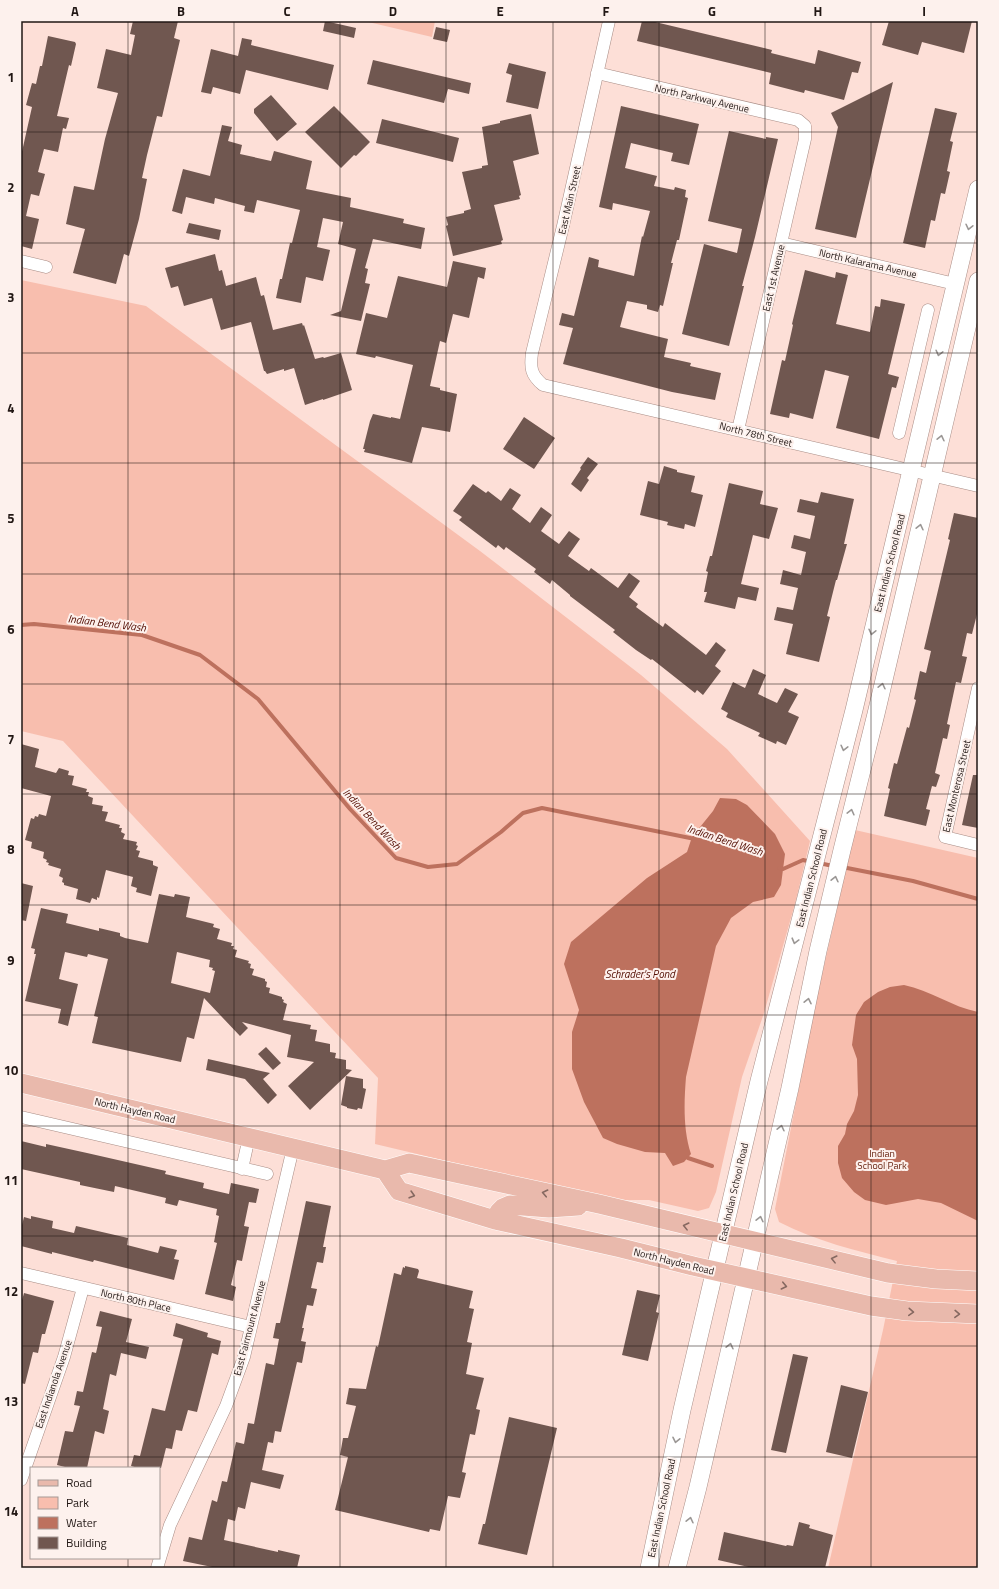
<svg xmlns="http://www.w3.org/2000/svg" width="999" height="1589" viewBox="0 0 999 1589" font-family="'Titillium Web',sans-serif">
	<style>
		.green { fill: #f8beae }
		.water { fill: #bd715e }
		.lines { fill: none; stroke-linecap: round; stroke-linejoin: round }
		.stream { stroke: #bd715e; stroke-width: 4 }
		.building { fill: #705750; fill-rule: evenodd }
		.minor-casing { stroke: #a98d86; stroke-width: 13 }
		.secondary-casing { stroke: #a98d86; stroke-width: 18 }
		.primary-casing { stroke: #fff; stroke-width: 20 }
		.minor { stroke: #fff; stroke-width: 12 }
		.secondary { stroke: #fff; stroke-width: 17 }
		.primary { stroke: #e9b9ac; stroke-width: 19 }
		.oneway { stroke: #9b9795 }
		.oneway2 { stroke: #856860 }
		.grid { fill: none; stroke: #211714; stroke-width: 1; stroke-opacity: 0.55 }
		.labels { text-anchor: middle; stroke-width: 4; stroke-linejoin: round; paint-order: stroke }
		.street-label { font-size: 10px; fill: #211714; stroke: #fdf1ed }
		.park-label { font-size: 10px; fill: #631d0a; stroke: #fdf1ed }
		.water-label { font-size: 11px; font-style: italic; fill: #520c00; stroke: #fdf1ed }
		.neatline { fill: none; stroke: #211714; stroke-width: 1.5 }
		.grid-label { font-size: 13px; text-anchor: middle; font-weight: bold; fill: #211714 }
	</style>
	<rect width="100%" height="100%" fill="#fddfd7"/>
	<!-- green -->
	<path class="green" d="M364,21H435L432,37Z
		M21,280L146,306L480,551L641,675L727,749L810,841L796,900L764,1013L742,1077L716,1192L709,1208L698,1211L649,1200H621L539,1183L375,1144L378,1078L63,741L21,731Z
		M855,830L978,858V1568H828L883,1330L897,1261C857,1251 816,1241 779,1222L775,1209L816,1001Z"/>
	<!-- water -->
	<path class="water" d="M720,798L736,799L747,805L775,834L785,854L781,885L774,897L753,902L731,918L716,946L686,1077C684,1102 683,1130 691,1154L684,1162L673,1166L665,1153L645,1152L617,1144L603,1138L584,1102L572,1069V1032L579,1010L564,964L571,942L647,878L687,852L692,837L713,811Z
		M904,985C930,990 952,1007 978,1012V1221L941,1203L918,1199L886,1205L865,1200L854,1192L842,1178L838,1163V1146L845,1134L847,1124L854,1111L858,1095L857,1059L852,1045L856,1015L864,1002L878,992L890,987Z"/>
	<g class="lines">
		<!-- stream -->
		<path class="stream" d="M21,625L34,624L142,635L200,655L258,699L350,809L396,858L428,867L457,864L501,832L523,813L542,808L695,839
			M819,863L833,866
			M842,867L913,881L978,899
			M779,868L783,869L803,860L812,862
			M688,1158L712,1166"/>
	</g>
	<!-- building -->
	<path class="building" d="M133,21H178L174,38L180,40L162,117L157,116L147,155L142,178L147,179L139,219L129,256L124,254L116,284L73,273L85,229L66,224L74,186L94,190L105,139L118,93L97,88L106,49L131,55L135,35L130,34Z
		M325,21L356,28L354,38L323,31Z
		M642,21H651L772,50L771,53L815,64L818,50L861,62L858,73L852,72L844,100L805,90L804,93L769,84L771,73L637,41Z
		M889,21H972L964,53L922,42L918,55L882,45Z
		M436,27L450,30L447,42L433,39Z
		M48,36L75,42L76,44L71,66L69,65L57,116L69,118L66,129L63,128L58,152L44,149L38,172L45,174L39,196L31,194L26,216L39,219L32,249L21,246V156L32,107L26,105L32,83L36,84L40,66H42Z
		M242,38L252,40L251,45L334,65L328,90L246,70L240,94L213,87L211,94L201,92L211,49L238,56Z
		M373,60L471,83L469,94L448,89L444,103L367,84Z
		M509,63L546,72L538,109L506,102L512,75L506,73Z
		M893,82L856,238L815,229L838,127L831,113Z
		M271,95L297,124L277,141L254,113V109Z
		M334,106L370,142L356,156L354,155L341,168L305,132Z
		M621,106L699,124L689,165L671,161L673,153L631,143L625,168L657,176L654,186L674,190L675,187L686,190L685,197L688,198L679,240H677L671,263H673L663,306L660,305L658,312L647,309V305L627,301L620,327L668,339L664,357L691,363L690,366L721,373L715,400L672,392L563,364L573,328L559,325L562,313L574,316L589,257L599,260L598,267L634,276L642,236L643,237L650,211L613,203L612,210L599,207Z
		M935,108L957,113L950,141L953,142L947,171L950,172L945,194L941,193L935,221L931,220L925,248L903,243Z
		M531,114L539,154L513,161L521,195L519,196L520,199L494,205L503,240L501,241L502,244L453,256L446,226L448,225L446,217L464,213V211L471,209L462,172L482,168V166L488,165L482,127L500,123V121Z
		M382,119L459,138L453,162L376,143Z
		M222,125L232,127L228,141L242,145L240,154L271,161L274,151L312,161L306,189L351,198L350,207L404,219L403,223L425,228L421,249L373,239L365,268L368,269L365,283L370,284L361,321L330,315L341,311L356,249L338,244L343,222L323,218L317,247L330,250L323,281L306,277L301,303L276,298L280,279H282L290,243H292L300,210L257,200L254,213L244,211L245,206L215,198L214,204L186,197L182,214L172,211L183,169L210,176Z
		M729,131L766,139V137L778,139L755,237L742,286H744L729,346L682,334L704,244L737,253L742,229L708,221Z
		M189,223L221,230L219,240L186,233Z
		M215,254L219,271L222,270L226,286L256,277L261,296L264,295L273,330L302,323L303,326L304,325L315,359L323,357L324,358L341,353L352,390L323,400V399L305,405L294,368L284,371V369L267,374L265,371H264L251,322L221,330L212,298L184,306L178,286L171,288L165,268Z
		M453,261L486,268L484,279L478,277L469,318L453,314L446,343L440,341L430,386L440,388V390L457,394L450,432L422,427L412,463L364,452L365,449H363L370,421L373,414L391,418V417L400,419L413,365L376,356L375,358L356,354L366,313L387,318L398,276L447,287Z
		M805,270L835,278L836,272L848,275L836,324L870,332L875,306L880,307L881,299L905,304L888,374L899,377L896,388L892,387L879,439L836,428L849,376L825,370L813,419L790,413L789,418L770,414L782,360L785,361L793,325L792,324Z
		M524,417L555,438L534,469L503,449Z
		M588,457L598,464L587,478L589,480L581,492L571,484L581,469L580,468Z
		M664,466L677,470V472L695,476L691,492L703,495L695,527L685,524L684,529L667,525L668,522L640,515L648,481L659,484Z
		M729,483L763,491L760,504L778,508L769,539L753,535L741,584L759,588L756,601L738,597L735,609L704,602L707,592H704L708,572L706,571L710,556H712Z
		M473,484L486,493L488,491L501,501L510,488L521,495L512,509L530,523L541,507L552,515L541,531L559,544L569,531L580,539L568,556L589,571L591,568L618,588L629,573L640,581L629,597L638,604L636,607L663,627L665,623L706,655L716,642L726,650L715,666L721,671L703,695L697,690L695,693L652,659L651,660L636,650L613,632L615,630L570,596V595L552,580L550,584L534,572L536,569L506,547L504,550L498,545L496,548L459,520L462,517L453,511Z
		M821,492L854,499L844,544H847L837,580H836L827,616L830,617L819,662L786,654L793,624L774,620L777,607L793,610L798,588L780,584L783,570L801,575L806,552L791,548L794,535L810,539L815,516L797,512L800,499L818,503Z
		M954,513L978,518V610L972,634L967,633L962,656L967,657L961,683L956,682L947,724L950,725L947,739L943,738L935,773L940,775L936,787L932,786L926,809L930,810L926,826L884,816L890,789L888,788L894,763L897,764L907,727L909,728L916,700L914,699L920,671L926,673L931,651L924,649L950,540L948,539Z
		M753,669L766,675L758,694L777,703L785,688L798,694L788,712L799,717L786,745L777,741L776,744L758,736L760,733L726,717L728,713L721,709L733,682L745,688Z
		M21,744L39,749L35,767L56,773L59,768L69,771L68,775L74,776L72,785L87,789L86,792H89L88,796L93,798L92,804L103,806L102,811L108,812L105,821L120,825L119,828H122L121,832L125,834L123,839L137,842L136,845L138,846L136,850L140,851L138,857L153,861V865L158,867L151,896L136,892L137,888L131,886L133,877L106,870L99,898L97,897V900L92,898L90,903L76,899L78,889L64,885V883L62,882L63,878L59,876L61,869L48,865L49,863L46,862L47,860L43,858L44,852L31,848L32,842L25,840L31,818L34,819L35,816L38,817L39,814L46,816L51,796L21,788Z
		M973,775H978V828L962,825Z
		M21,883L33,886L26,921L21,920Z
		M159,894L174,897L175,894L190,897L186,917L214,924L213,927L220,929L217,939L232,943L231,946H234L233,949L237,950L235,957L249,961L248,963L251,964L250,968L254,969L252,975L265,979V981L267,982L266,987L270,988L269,993L282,997V999L284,1000L283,1002L287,1004L283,1020L311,1025L310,1029L317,1030L315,1041L330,1044V1052L336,1053L335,1058L346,1060V1069L352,1070L310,1110L288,1086L314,1062L287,1057L291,1035L242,1022L248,1028L240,1036L204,998L194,1039L187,1037L181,1062L92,1043L98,1017L94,1016L108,959L88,954L87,957L65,952L59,979L78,984L68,1026L58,1023L61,1009L25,1001L36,954H34L35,949L31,948L41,908L68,914L66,923L99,931V928L120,933V936L125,938L148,943ZM177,952L210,960L209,967L213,968L212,970L215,971L210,993L171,983Z
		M266,1047L281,1063L273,1070L258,1054Z
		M208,1059L270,1073L263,1079L277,1095L268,1104L245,1079L206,1070Z
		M346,1076L363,1079V1088L366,1089L362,1109L358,1108L357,1110L347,1108V1107L341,1105Z
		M21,1141L46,1147V1144L87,1153L166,1171L165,1174L204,1183L203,1188L229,1194L231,1183L259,1189L256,1203L249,1202L244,1226L249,1227L242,1261L237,1260L231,1285L236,1287L233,1301L205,1294L217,1243L214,1242L219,1216L216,1215L217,1209L179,1200L177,1206L165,1203L166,1198L115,1186L114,1192L80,1185V1182L21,1169Z
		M306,1201L331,1206L323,1247H326L323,1263L317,1262L311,1288L317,1289L313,1306L307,1305L302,1328H304L301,1341L306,1342L302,1363L297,1362L281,1432L275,1431L273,1443L268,1442L262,1470L284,1475L280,1489L251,1482L245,1509L238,1507L235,1521L228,1519L224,1540L278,1552V1550L300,1555L297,1568H217L183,1561L189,1537L202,1540L212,1500L217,1502L222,1481L227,1482L236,1442L244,1444L248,1423L254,1424L266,1363L274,1365L279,1339L273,1338L276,1323H280Z
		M31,1216L53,1221L52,1228L74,1233L76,1226L128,1238L127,1245L158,1253L160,1246L177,1250L174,1259L179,1260L174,1280L94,1260L93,1262L52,1252V1254L21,1246V1229L24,1217L31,1219Z
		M405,1266L418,1269L419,1271L417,1278L473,1291L469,1308L474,1309L467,1342L472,1343L466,1374L484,1378L476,1409L480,1410L475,1435L470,1434L462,1472L466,1473L460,1498L448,1496L440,1531L430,1529L429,1532L335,1510L348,1457L340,1455L343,1438H348L356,1406L346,1404L349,1388L366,1389L376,1346L378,1347L394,1273L401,1275L403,1267L405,1268Z
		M637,1290L660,1295L656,1312L659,1313L648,1361L622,1355Z
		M24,1293L54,1301L45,1334H42L38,1353L33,1352L25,1384L21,1383V1304Z
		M100,1311L132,1319L126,1342L149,1347L146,1359L121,1353L116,1376L110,1374L103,1409L109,1411L104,1434L95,1431L87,1468H69L57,1465L65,1431L73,1432L80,1406L74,1405L77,1391L83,1392L92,1352L96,1353L102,1327L96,1326Z
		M176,1323L208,1333L207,1337L221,1341L218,1355L212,1353L197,1412L188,1410L182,1431L176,1430L172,1449L166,1448L161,1468H138L131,1466L134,1455L140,1456L152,1408L165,1411L183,1339L173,1336Z
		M793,1354L808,1357L786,1453L771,1450Z
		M841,1385L868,1392L852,1458L826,1452Z
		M509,1417L557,1428L527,1555L478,1544L483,1524H485Z
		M799,1522L810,1525L809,1528L833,1535L825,1568H753L718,1560L724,1532L786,1546L787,1545L793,1546Z"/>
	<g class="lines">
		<defs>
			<path id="minor" d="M609,21L563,226L532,353C530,368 531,375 543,385L978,486
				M597,73L798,120L805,126V139L738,430
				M781,243L955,284
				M21,261L46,267
				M899,433L928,310
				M978,688L945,837L978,845
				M21,1117L267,1174
				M242,1169L249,1137
				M21,1273L251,1327
				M21,1480L64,1357L83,1288
				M157,1568L170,1525L226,1406L244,1357L293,1148"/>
			<path id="secondary" d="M649,1568L682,1410L759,1081L854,710L978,189
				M677,1568L698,1487L790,1088L818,951L842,850L876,714L978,281"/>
			<path id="primary" d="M21,1083L385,1170L409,1163L599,1204L888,1273L936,1279L978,1281
				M385,1170L399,1191L495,1220L621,1248L693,1266L871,1306L907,1311L978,1314
				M495,1220L499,1212L503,1208L510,1205L549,1208L578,1206"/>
		</defs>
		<!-- minor casing -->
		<use href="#minor" class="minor-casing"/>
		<!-- secondary casing -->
		<use href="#secondary" class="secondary-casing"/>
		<!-- primary casing -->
		<use href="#primary" class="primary-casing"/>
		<!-- minor -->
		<use href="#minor" class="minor"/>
		<!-- secondary -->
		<use href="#secondary" class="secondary"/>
		<!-- primary -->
		<use href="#primary" class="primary"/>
	</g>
	<!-- one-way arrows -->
	<defs><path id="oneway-chevron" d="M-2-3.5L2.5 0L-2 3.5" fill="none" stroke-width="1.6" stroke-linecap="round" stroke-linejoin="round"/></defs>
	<g class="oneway">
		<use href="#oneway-chevron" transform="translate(969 227) rotate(103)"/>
		<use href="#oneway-chevron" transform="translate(939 353) rotate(104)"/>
		<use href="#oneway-chevron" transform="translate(941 438) rotate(-77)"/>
		<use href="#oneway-chevron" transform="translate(920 527) rotate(-77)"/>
		<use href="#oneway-chevron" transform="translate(872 632) rotate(103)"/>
		<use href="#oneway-chevron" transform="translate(882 686) rotate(-77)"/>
		<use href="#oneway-chevron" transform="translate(844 748) rotate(104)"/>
		<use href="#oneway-chevron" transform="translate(851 812) rotate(-76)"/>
		<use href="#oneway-chevron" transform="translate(835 879) rotate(-77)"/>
		<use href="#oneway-chevron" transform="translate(795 941) rotate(105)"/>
		<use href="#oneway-chevron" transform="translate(808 1001) rotate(-78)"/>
		<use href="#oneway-chevron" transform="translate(781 1128) rotate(-77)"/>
		<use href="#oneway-chevron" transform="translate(760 1219) rotate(-77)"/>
		<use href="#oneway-chevron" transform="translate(730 1346) rotate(-77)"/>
		<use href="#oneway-chevron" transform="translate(676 1440) rotate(102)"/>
		<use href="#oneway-chevron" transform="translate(690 1520) rotate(-77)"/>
	</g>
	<g class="oneway2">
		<use href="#oneway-chevron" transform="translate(545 1193) rotate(-168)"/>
		<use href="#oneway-chevron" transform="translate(412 1195) rotate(16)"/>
		<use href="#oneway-chevron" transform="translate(686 1226) rotate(-166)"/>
		<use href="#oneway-chevron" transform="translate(834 1259) rotate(-166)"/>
		<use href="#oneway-chevron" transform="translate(784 1286) rotate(13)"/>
		<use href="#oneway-chevron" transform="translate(911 1312) rotate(4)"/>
		<use href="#oneway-chevron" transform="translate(957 1314) rotate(2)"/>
	</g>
	<!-- grid -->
	<path class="grid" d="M128,21V1468M234,21V1568M340,21V1568M446,21V1568M553,21V1568M659,21V1568M765,21V1568M871,21V1568M21,132H978M21,243H978M21,353H978M21,463H978M21,574H978M21,684H978M21,794H978M21,905H978M21,1015H978M21,1126H978M21,1236H978M21,1346H978M21,1457H978M128,1558V1568"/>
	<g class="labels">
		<!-- street labels -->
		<g class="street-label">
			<text transform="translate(702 98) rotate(13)" y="4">North Parkway Avenue</text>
			<text transform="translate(569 200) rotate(-77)" y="4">East Main Street</text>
			<text transform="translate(868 263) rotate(13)" y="4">North Kalarama Avenue</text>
			<text transform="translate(773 278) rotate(-77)" y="4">East 1st Avenue</text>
			<text transform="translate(756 434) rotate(14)" y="4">North 78th Street</text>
			<text transform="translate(889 563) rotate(-76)" y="4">East Indian School Road</text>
			<text transform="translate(956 786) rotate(-77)" y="4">East Monterosa Street</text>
			<text transform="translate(811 878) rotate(-76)" y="4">East Indian School Road</text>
			<text transform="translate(135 1110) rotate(13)" y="4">North Hayden Road</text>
			<text transform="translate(733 1192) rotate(-77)" y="4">East Indian School Road</text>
			<text transform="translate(674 1261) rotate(14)" y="4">North Hayden Road</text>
			<text transform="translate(136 1300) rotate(13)" y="4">North 80th Place</text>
			<text transform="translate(249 1328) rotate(-75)" y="4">East Fairmount Avenue</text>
			<text transform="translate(53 1384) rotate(-71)" y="4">East Indianola Avenue</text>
			<text transform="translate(661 1508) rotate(-78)" y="4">East Indian School Road</text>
		</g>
		<!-- park labels -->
		<g class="park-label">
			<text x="882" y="1157">Indian<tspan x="882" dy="12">School Park</tspan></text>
		</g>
		<!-- water labels -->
		<g class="water-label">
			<text transform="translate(107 623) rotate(7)" y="4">Indian Bend Wash</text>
			<text transform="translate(372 819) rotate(47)" y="4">Indian Bend Wash</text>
			<text transform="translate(725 840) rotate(18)" y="4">Indian Bend Wash</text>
			<text x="640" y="978">Schrader's Pond</text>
		</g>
	</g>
	<!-- border -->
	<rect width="999" height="1589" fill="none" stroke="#fdf1ed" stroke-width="44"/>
	<!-- legend -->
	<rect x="30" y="1467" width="130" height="92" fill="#fdf1ed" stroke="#a59a96"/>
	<rect x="38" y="1480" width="20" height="6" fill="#e9b9ac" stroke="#a59a96"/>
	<text x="66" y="1487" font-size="12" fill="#211714">Road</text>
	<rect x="38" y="1497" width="20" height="12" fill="#f8beae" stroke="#a59a96"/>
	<text x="66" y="1507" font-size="12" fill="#211714">Park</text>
	<rect x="38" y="1517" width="20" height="12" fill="#bd715e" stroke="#a59a96"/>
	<text x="66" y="1527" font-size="12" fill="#211714">Water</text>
	<rect x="38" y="1537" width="20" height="12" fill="#705750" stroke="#a59a96"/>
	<text x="66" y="1547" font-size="12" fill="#211714">Building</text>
	<rect x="22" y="22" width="955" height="1545" class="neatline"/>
	<g class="grid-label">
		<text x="75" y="16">A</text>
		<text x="181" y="16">B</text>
		<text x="287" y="16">C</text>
		<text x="393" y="16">D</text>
		<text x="500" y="16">E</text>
		<text x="606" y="16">F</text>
		<text x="712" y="16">G</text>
		<text x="818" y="16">H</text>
		<text x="924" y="16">I</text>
		<text x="11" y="82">1</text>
		<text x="11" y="192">2</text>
		<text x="11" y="302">3</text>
		<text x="11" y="413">4</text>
		<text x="11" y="523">5</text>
		<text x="11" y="634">6</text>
		<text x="11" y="744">7</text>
		<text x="11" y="854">8</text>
		<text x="11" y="965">9</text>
		<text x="11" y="1075">10</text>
		<text x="11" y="1185">11</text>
		<text x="11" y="1296">12</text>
		<text x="11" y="1406">13</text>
		<text x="11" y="1516">14</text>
	</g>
</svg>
